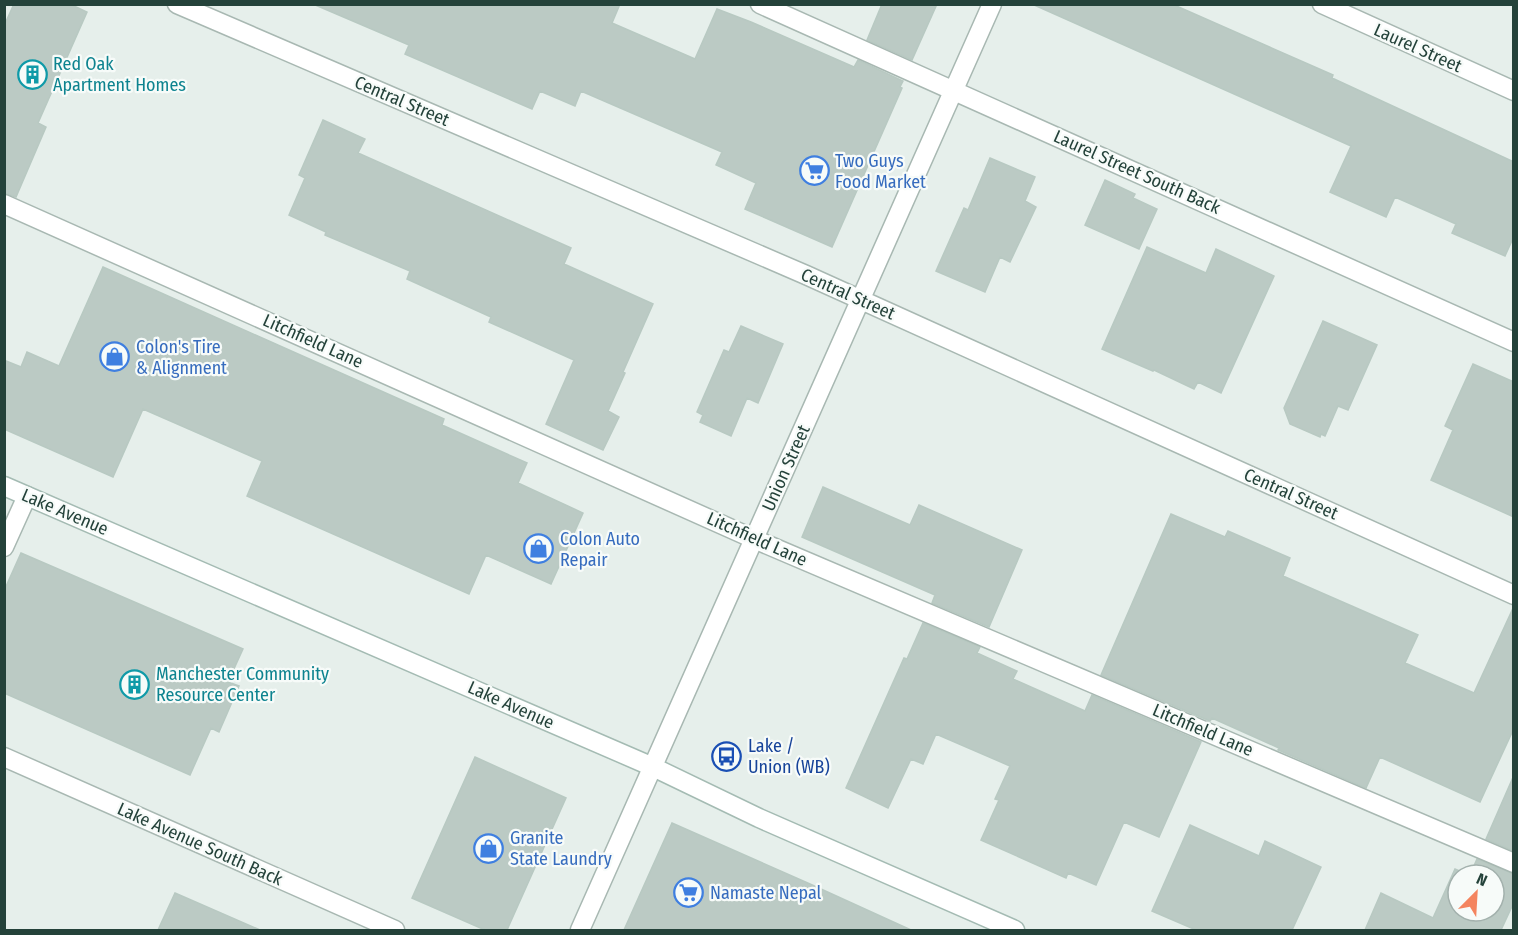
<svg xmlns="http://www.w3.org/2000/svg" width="1518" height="935" viewBox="0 0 1518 935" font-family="'Fira Sans Condensed',sans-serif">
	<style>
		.building { fill: #bbcac4; stroke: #b8c9c2; stroke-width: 1.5 }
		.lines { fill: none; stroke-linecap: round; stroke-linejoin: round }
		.lane-casing { stroke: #a8b8b2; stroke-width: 21 }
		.street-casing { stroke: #a8b8b2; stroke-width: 21 }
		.secondary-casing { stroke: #a4bbb3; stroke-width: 21 }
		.lane { stroke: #fff; stroke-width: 18 }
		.street { stroke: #fff; stroke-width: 18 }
		.secondary { stroke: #fff; stroke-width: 18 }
		.labels { text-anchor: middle; stroke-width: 4.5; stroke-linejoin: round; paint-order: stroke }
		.street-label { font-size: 18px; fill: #24423a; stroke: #f7fbf9 }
		.culture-label { font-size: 18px; fill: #0d838f; stroke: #f7fbf9; text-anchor: start }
		.shop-label { font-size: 18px; fill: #366cbe; stroke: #f7fbf9; text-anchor: start }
		.transit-label { font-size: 18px; fill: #164399; stroke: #f7fbf9; text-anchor: start }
	</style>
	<rect width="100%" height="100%" fill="#e6efeb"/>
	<!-- building -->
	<path class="building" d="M14,4H70L87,12L38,123L46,127L16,197L4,193V26Z
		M313,4H620L612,23L695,59L717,9L751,22L854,67L858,60L903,81L900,87L902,88L832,247L745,209L756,183L716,165L722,152L581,91L575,106L540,91L532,109L405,54L409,45Z
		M882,4H937L912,60L867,40Z
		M1032,4H1172L1333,75L1332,78L1514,162V236L1505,256L1452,233L1456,224L1395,197L1386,217L1330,192L1351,146Z
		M323,120L365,139L358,153L571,248L564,264L653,304L623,372L625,373L608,411L619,417L603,450L546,424L574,360L489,322L491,317L407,279L410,271L325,235L326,232L289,215L305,178L299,175Z
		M990,158L1035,177L1025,201L1036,207L1010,262L1000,257L985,292L936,271L964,208L968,210Z
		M1105,180L1135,194L1133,198L1157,209L1139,249L1085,225Z
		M1147,247L1206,273L1216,249L1274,276L1221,393L1198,382L1194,389L1154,370L1153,371L1102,349Z
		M103,267L444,419L442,425L527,463L518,483L583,513L551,584L486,555L469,594L247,496L262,461L143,409L113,477L4,429V360L21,367L27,352L59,366Z
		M1323,321L1377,345L1348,410L1338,406L1325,436L1321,434L1320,437L1290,424L1284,408Z
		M741,326L783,344L758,403L747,398L731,436L700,422L703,415L697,412L724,350L729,352Z
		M1473,364L1514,382V517L1431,480L1453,430L1445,426Z
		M823,487L910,525L919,505L1022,550L989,627L932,603L935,595L802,537Z
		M1171,514L1225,537L1228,531L1290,558L1283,576L1418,635L1405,663L1474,693L1514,606V728L1480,802L1380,757L1366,788L1278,750L1279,748L1212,718L1210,721L1101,675Z
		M21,553L243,649L228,682L239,686L219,732L211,728L190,775L4,693V591Z
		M923,623L980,647L977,653L1017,671L1013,679L1085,711L1092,695L1201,742L1159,837L1124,822L1096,885L1068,873L1066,878L981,840L999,800L995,799L1010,766L936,734L923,764L911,759L888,808L846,788L904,658L907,659Z
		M475,757L566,798L507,930H485L412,898Z
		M1514,775V851L1486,839Z
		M672,823L810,884L911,930H624Z
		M1190,825L1259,856L1265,841L1321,867L1292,930H1196L1152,911Z
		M1477,859L1514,874V902L1501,930H1365L1381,893L1433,918L1455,869L1469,875H1458V911H1494V875H1470Z
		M175,893L260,930H158Z"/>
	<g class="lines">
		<defs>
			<path id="lane" d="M760,4L1514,342
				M4,204L754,539L1514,863
				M4,547L27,496
				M4,757L395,930"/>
			<path id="street" d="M177,4L806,275L1514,595
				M1322,4L1514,91
				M580,930L992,4"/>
			<path id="secondary" d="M4,486L653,767L759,818L1015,930"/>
		</defs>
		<!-- lane casing -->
		<use href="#lane" class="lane-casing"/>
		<!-- street casing -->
		<use href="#street" class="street-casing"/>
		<!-- secondary casing -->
		<use href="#secondary" class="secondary-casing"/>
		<!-- lane -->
		<use href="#lane" class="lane"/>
		<!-- street -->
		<use href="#street" class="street"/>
		<!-- secondary -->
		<use href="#secondary" class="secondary"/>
	</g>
	<!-- icons -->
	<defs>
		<symbol id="building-ring" viewBox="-11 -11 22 22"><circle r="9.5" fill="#f7fbf9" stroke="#0f9aa8" stroke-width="1.5"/><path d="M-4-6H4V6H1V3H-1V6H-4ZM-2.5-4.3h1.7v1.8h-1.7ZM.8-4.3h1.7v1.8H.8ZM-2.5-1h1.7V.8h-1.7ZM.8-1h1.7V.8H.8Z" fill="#0f9aa8"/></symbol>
		<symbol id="supermarket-ring" viewBox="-11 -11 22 22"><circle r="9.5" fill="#f7fbf9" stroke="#3f7fe0" stroke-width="1.5"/><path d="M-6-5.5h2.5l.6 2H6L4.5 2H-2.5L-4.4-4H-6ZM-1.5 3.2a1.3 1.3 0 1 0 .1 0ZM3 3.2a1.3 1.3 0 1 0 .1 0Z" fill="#3f7fe0"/></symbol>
		<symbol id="shop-ring" viewBox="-11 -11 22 22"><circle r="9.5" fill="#f7fbf9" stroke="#3f7fe0" stroke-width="1.5"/><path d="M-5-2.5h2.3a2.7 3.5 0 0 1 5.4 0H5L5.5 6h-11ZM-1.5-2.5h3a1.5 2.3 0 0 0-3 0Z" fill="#3f7fe0"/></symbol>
		<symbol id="bus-ring" viewBox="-11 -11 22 22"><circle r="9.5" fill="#f7fbf9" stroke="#1a4fb4" stroke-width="1.5"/><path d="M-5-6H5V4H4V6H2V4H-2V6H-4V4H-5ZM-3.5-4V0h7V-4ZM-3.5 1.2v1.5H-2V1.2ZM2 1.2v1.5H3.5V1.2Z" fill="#1a4fb4"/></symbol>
	</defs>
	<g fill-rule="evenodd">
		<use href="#building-ring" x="16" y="58" width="33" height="33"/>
		<use href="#supermarket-ring" x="798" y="154" width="33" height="33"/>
		<use href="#shop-ring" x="98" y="340" width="33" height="33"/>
		<use href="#shop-ring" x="522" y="532" width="33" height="33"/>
		<use href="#building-ring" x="118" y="668" width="33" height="33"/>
		<use href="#bus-ring" x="710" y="740" width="33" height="33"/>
		<use href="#shop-ring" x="472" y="832" width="33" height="33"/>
		<use href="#supermarket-ring" x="672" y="876" width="33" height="33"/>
	</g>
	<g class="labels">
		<!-- street labels -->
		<g class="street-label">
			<text transform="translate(1418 48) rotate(24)" y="6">Laurel Street</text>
			<text transform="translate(402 101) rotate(23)" y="6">Central Street</text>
			<text transform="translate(1137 172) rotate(24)" y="6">Laurel Street South Back</text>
			<text transform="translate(848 294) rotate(24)" y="6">Central Street</text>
			<text transform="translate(313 341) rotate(24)" y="6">Litchfield Lane</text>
			<text transform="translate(786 468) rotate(-66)" y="6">Union Street</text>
			<text transform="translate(1291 494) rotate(24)" y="6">Central Street</text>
			<text transform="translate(65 512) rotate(23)" y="6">Lake Avenue</text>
			<text transform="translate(757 539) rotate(24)" y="6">Litchfield Lane</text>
			<text transform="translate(511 705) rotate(24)" y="6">Lake Avenue</text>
			<text transform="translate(1203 730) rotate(23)" y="6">Litchfield Lane</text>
			<text transform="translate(200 844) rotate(24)" y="6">Lake Avenue South Back</text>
		</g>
		<!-- culture labels -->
		<g class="culture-label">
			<text x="53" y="70">Red Oak<tspan x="53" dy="21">Apartment Homes</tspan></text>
			<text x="156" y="680">Manchester Community<tspan x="156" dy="21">Resource Center</tspan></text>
		</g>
		<!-- shop labels -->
		<g class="shop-label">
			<text x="835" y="167">Two Guys<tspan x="835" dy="21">Food Market</tspan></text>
			<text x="136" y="353">Colon's Tire<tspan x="136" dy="21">&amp; Alignment</tspan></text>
			<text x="560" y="545">Colon Auto<tspan x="560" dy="21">Repair</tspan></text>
			<text x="510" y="844">Granite<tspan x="510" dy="21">State Laundry</tspan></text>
			<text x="710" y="899">Namaste Nepal</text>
		</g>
		<!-- transit labels -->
		<g class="transit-label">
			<text x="748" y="752">Lake /<tspan x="748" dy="21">Union (WB)</tspan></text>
		</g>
	</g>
	<!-- border -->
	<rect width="1518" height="935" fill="none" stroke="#24423a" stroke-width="12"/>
	<!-- north arrow -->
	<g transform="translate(1476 893) rotate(24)"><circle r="28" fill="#f7fbf9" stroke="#a3b1ad" stroke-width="1.5"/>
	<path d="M0-4.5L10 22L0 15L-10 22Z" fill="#f4845f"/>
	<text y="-9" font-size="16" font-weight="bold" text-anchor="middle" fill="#24423a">N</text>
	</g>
</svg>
